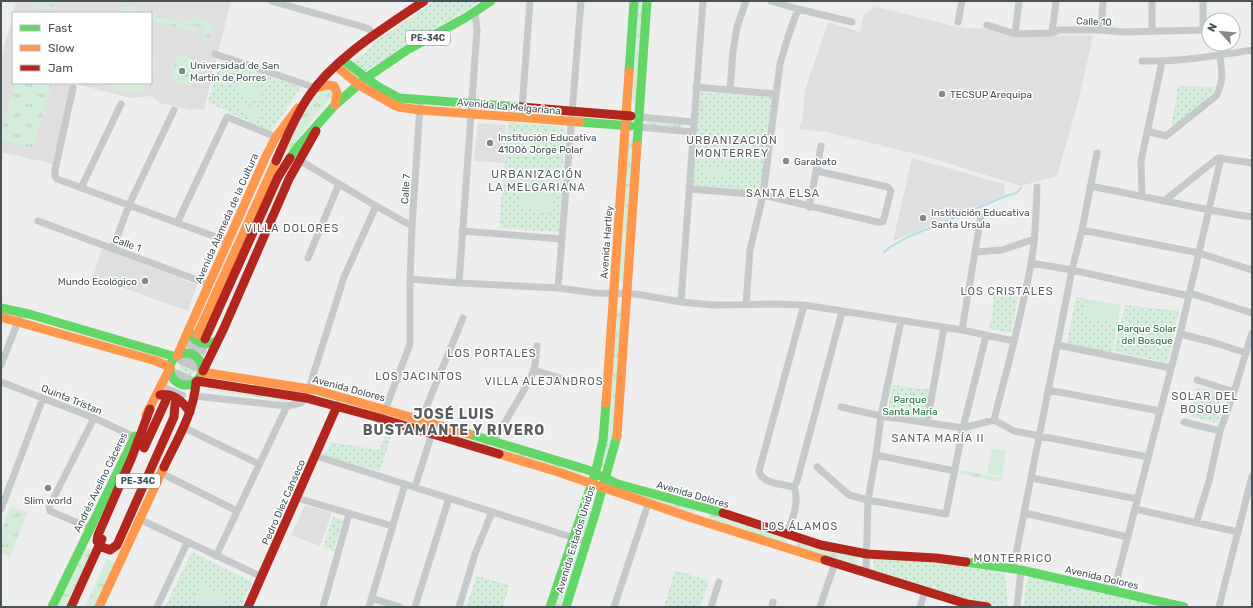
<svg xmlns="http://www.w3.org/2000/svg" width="1253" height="608" viewBox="0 0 1253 608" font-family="Rubik,sans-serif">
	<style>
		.education { fill: #e0dfdf }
		.grass { fill: url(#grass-tufts) }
		.park { fill: url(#park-dots) }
		.pitch { fill: #d4ecda }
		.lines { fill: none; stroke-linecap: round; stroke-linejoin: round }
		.stream { stroke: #abe1e7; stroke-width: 2 }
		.highway-tunnel { stroke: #c4c7c9; stroke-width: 12; stroke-dasharray: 12 6; stroke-linecap: butt }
		.street { stroke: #c5c9ca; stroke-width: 7 }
		.fast { stroke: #63d668; stroke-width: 9 }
		.slow { stroke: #ff974d; stroke-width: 9 }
		.jam { stroke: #b3261e; stroke-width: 9 }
		.poi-dot { fill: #81898d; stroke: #fff; stroke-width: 1.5 }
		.labels { text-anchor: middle; stroke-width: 3; stroke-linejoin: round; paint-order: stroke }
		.shield { fill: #fff; stroke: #7e868b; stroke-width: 1 }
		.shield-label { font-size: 9px; font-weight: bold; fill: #475259 }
		.street-label { font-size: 10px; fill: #475259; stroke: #fff }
		.poi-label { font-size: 10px; fill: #475259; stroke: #fff; text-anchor: start }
		.park-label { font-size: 10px; fill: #1e7440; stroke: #fff }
		.neighbourhood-label { font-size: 11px; letter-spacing: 1px; fill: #5a5e61; stroke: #fff }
		.district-label { font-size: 14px; font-weight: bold; letter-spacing: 1px; fill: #5a5e61; stroke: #fff }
	</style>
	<defs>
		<pattern id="grass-tufts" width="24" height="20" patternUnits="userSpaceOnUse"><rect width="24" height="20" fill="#d4ecda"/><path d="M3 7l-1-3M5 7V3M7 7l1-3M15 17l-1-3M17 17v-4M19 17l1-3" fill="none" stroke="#b7ccbd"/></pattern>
		<pattern id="park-dots" width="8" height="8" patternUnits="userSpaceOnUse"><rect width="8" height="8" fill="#d4ecda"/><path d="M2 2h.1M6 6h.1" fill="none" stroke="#b7ccbd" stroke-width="1.8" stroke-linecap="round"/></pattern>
	</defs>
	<rect width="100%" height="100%" fill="#eee"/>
	<!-- education -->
	<path class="education" d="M16,1H231L204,109L191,110L160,103L152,96L131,98L71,83L53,164L1,152V58L13,16V83H151V13H14Z
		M876,7L962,28L992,29L1013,37L1037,36L1093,35L1079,99L1057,176L1020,186L932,158L827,132L799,129L803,116L805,90L828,22L860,32L864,14Z
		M478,123L506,125L504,163L474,161Z
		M912,158L1004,184L1005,195L893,241Z
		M102,248L197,285L188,311L93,277Z
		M305,505L332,513L320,546L291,535Z"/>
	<!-- grass -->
	<path class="grass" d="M33,1H55L52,9L32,7Z
		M637,1H644L637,102L630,101Z
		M121,5L150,13H128L119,11Z
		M151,13L197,29V33L151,20Z
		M195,15L211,25L214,30L206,41L204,39V28L181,21L182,18L189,20Z
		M151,50C158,60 157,67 151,77Z
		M177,55L201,61L194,87L170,81Z
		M15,83H52L33,149L1,140V131Z
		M131,83H147L139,92H128Z
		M324,87L332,88L331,98L317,114L287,153L286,149L306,108Z
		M476,107L565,114V118L476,111Z
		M647,121L682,124V128L646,124Z
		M628,139H634L624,283L617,282Z
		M615,307L622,308L613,438L604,468L600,467Z
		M207,388L253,393L289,400L288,402L209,390Z
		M317,394L376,410L375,413L316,398Z
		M392,414L582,472L580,477L390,418Z
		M961,470L1002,478L1001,482L960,474Z
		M635,494L667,500L695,508V511L694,514Z
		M11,506L28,512L10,557L1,553V531Z
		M589,506L593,508L584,536L580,537L578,534Z
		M710,513L788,538L786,544L708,519Z
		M798,542L859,555L857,566L796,547Z
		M86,548L93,551L66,607H56Z
		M571,551L579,553L562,607H554Z
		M107,559L115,563L94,607H85Z"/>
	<!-- park -->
	<path class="park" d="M435,1H481L365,72L352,63L353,61L372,47L375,42Z
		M220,61L301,87L271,132L208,102Z
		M1178,86L1214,87L1212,94L1171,130Z
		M700,92L773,97L760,192L692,187Z
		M508,122L565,127L559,232L499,228Z
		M994,291L1018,297L1011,333L989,329L993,310Z
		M1076,297L1121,305L1112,353L1067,344Z
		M1125,305L1179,311L1167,363L1114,351Z
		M179 369a8 8 0 1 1 16 0a8 8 0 1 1-16 0Z
		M892,385L932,390L925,424L887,418Z
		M1197,387L1225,394L1218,423L1190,416Z
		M388,428L393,430L380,471L324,456L331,442L379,450Z
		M333,517L343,520L334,551L323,548Z
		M192,552L252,582L241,607H165Z
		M874,558L941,561L1005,571L1008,607L970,602L873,572Z
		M675,570L709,581L700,607H664Z
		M1028,575L1167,607H1023Z
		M477,576L509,585L503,607H466Z"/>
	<!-- pitch -->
	<path class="pitch" d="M240,77L264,87L258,102L234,92Z
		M94,83H131L128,92Z
		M240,101L261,112L256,120L236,109Z
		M721,131L751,134L748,154L719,151Z
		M705,169L728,170V178L704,176Z
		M520,190L554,193L552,212L519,209Z
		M1087,299L1120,306L1116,324L1083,317Z
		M992,448L1006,451L1002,476L987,473Z
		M201,584L225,595L219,607H208L193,600Z"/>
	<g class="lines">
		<!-- stream -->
		<path class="stream" d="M884,252L890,247L908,237L1006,196L1016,193L1021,188"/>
		<!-- highway-tunnel -->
		<path class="highway-tunnel" d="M167,398L197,335
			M176,402L205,339"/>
		<!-- street -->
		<path class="street" d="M271,1L360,26L369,29L374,36
			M771,1L798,9L852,22
			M1152,1V31
			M958,22L962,1
			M987,25L1015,34L1052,33L1059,30H1101L1124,32L1203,30V1
			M1101,30L1103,1
			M1052,33L1056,1
			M1015,34L1019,1
			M215,54L316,88
			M1142,61C1179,62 1215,56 1252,50
			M696,87L776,94
			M73,88L55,170V176L57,179L227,241
			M730,90L733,51L737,27L746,1
			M522,109L530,1
			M639,117L694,122
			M639,127L693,132
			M1147,131L1166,136L1216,96C1224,81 1222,72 1220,56
			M299,160L376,206L412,226
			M1090,186C1144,196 1197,209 1252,217
			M81,188L121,104
			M689,189L763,195L878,222H883L891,191L888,187L817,171
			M1142,195L1141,161L1162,62
			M1164,201L1218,158L1252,163
			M809,207L821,146
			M38,221L208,284
			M177,223L227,117L276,137
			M1082,230L1199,253L1252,270
			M462,231L562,239
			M113,248L129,205L174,110
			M976,252L1002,250L1034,239
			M308,258L339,184
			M1031,263L1072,270L1189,296
			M410,279L459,283L558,288L595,293L636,294L681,302L713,305L774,304L804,305L962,330L1014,341
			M459,283L477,30L475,12
			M558,288L581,1
			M1190,293L1252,313
			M681,302L703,1
			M746,304L750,250L763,195L780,64L788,37L798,9
			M804,305L759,471C762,484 782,484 794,487L797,481L842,312
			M962,330L981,216
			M1180,334L1212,342L1246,353
			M1057,345L1171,368
			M1,365L19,319
			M534,370L575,383
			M1197,380L1234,392
			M1,382L94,418L135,437
			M1048,390L1160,411
			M195,396L287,406L301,403L306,398L344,277L376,206
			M841,407L881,416L963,428L994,420L1014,431L1148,457
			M382,418L410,344V279L412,226L420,106
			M421,420L463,318
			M994,420C1007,368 1022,316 1031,263C1036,238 1036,212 1037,187
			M1184,422L1220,431
			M927,423L944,328
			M183,427L259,464
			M494,441L531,378L535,365L537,346
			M876,455L955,471
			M316,456L587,542
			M817,467L849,495L868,500L946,514L963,428L986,336
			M161,473L237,511
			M1032,478L1137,499
			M415,487L432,433
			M297,498L392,526
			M1,509L43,398
			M1135,509L1238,532
			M1025,513L1128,537
			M139,519L262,577
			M1196,523L1209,481L1220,431L1234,392L1252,333
			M90,528L50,511L49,507L94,418
			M787,534C792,519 800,503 794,487
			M216,556L287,406
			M1013,569L1072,270L1082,230L1097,153
			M866,573L868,500L876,455L881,416L901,321
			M1114,590L1180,334L1221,158
			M371,598L400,607
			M157,607L187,543
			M323,607L349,514
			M369,607L405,484
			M415,607L449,498
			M459,607L475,554L492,512
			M614,607L648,504
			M711,607L719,582
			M772,607L773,602
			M820,607L835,563
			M920,607L925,591
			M1017,607L1021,570
			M1219,607L1252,476"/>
		<!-- fast -->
		<path class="fast" d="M343,60L377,86L399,98L521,107
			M629,72L634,1
			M580,122L631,126
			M637,145L647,1
			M290,158L296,149L335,105L366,78L407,50L465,18L491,1
			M1,308L29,314L176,357
			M189,331C194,342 203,346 215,342
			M170 369a16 16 0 1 1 32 0a16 16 0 1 1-32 0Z
			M469,434L588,470L618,484L723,513
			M966,562L1021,570L1184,607
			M52,607L135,436
			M550,607L595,474L603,440L606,403
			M566,607L596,511L617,436"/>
		<!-- slow -->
		<path class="slow" d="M336,66L359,85L394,105L399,107L420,110L580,122
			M316,88L328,85L334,86L337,93L335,105
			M1,317L156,361L170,367
			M197,335L276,161
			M177,356L266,156L276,137L298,108
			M202,372L316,390L469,434
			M606,403L629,72
			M146,415L170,368
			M617,436L637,145
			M499,454L558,472L692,518L825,560
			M99,607L164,467"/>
		<!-- jam -->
		<path class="jam" d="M521,107L631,116
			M276,161C286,139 295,116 309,96C335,57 386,27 424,1
			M205,339L278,177L290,158
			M203,371L224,328L289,179L316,131
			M197,381L306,398L376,417L499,454
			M160,395C173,392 183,402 190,412
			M150,409L132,457L98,535L97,541L102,547L110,550L117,545L174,417L175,404
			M144,448L167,398
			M164,467C177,440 194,413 196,382
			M723,513L821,545L867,554L936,558L966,562
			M825,560L967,604L987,607
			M71,607L102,539
			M248,607L337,406"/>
	</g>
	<!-- markers -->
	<g class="poi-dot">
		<circle cx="182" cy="71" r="4"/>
		<circle cx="942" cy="94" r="4"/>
		<circle cx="490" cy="143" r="4"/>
		<circle cx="786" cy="161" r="4"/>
		<circle cx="923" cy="218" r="4"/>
		<circle cx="145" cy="281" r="4"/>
		<circle cx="48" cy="488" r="4"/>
	</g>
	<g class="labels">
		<!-- shield labels -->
		<g class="shield">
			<rect x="406" y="31" width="44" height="14" rx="3"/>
			<rect x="116" y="474" width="44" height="14" rx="3"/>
		</g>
		<g class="shield-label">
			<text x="428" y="41">PE-34C</text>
			<text x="138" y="484">PE-34C</text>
		</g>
		<!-- street labels -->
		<g class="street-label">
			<text transform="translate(1094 21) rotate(2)" y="4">Calle 10</text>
			<text transform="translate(509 106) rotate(5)" y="4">Avenida La Melgariana</text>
			<text transform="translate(405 189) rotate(-86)" y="4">Calle 7</text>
			<text transform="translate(226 218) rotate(-66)" y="4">Avenida Alameda de la Cultura</text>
			<text transform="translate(606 242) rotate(-86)" y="4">Avenida Hartley</text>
			<text transform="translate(127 243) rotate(20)" y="4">Calle 1</text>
			<text transform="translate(349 388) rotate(15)" y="4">Avenida Dolores</text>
			<text transform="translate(72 399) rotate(22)" y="4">Quinta Tristan</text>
			<text transform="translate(100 482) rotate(-64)" y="4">Andrés Avelino Cáceres</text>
			<text transform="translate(693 494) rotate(16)" y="4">Avenida Dolores</text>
			<text transform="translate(283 502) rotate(-66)" y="4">Pedro Diez Canseco</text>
			<text transform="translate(575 539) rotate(-73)" y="4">Avenida Estados Unidos</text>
			<text transform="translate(1102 577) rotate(13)" y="4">Avenida Dolores</text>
		</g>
		<!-- poi labels -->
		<g class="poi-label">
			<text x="190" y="69">Universidad de San<tspan x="190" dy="12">Martín de Porres</tspan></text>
			<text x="950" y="98">TECSUP Arequipa</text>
			<text x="498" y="141">Institución Educativa<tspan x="498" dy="12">41006 Jorge Polar</tspan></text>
			<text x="794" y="165">Garabato</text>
			<text x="931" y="216">Institución Educativa<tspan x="931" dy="12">Santa Ursula</tspan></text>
			<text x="137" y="285" text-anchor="end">Mundo Ecológico</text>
			<text x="48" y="504" text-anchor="middle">Slim world</text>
		</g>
		<!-- park labels -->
		<g class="park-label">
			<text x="1147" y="332">Parque Solar<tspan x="1147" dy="12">del Bosque</tspan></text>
			<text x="910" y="403">Parque<tspan x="910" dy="12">Santa Maria</tspan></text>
		</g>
		<!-- neighbourhood labels -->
		<g class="neighbourhood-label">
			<text x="732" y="144">URBANIZACIÓN<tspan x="732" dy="13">MONTERREY</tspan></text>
			<text x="537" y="178">URBANIZACIÓN<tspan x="537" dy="13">LA MELGARIANA</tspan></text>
			<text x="783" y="197">SANTA ELSA</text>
			<text x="292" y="232">VILLA DOLORES</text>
			<text x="1007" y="295">LOS CRISTALES</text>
			<text x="492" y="357">LOS PORTALES</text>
			<text x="419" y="380">LOS JACINTOS</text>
			<text x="544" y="385">VILLA ALEJANDROS</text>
			<text x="1205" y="400">SOLAR DEL<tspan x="1205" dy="13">BOSQUE</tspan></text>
			<text x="938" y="442">SANTA MARÍA II</text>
			<text x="800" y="530">LOS ÁLAMOS</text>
			<text x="1013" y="562">MONTERRICO</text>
		</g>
		<!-- district labels -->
		<g class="district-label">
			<text x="454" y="419">JOSÉ LUIS<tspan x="454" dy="16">BUSTAMANTE Y RIVERO</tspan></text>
		</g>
	</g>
	<!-- border -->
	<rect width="1253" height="608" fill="none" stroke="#475259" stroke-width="4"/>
	<!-- legend -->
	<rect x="12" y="12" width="140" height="72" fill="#ffffff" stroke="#b5babd"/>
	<rect x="20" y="25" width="20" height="6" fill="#63d668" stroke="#b5babd"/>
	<text x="48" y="32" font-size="12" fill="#475259">Fast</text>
	<rect x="20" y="45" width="20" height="6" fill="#ff974d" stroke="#b5babd"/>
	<text x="48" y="52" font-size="12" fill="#475259">Slow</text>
	<rect x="20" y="65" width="20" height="6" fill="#b3261e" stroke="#b5babd"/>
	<text x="48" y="72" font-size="12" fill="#475259">Jam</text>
	<!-- north arrow -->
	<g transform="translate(1221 32) rotate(297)"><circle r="19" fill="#ffffff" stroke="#b5babd"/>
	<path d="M0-3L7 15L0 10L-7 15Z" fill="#81898d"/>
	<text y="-6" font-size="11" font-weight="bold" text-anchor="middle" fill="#475259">N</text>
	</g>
</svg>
